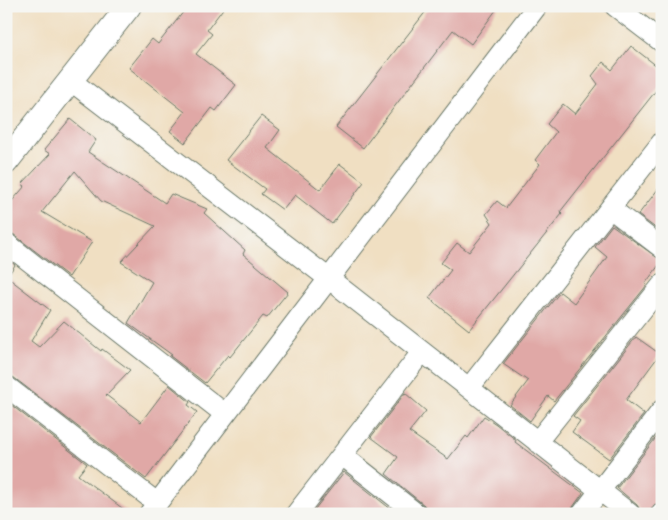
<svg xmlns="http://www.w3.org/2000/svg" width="668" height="520" viewBox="0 0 668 520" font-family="Pangolin,sans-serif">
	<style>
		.building { fill: #e0a8a6 }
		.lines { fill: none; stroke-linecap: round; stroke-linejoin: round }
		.minor-casing { stroke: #687666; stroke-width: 22 }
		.tertiary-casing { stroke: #687666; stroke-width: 26 }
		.minor { stroke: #fff; stroke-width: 20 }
		.tertiary { stroke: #fff; stroke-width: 24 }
	</style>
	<rect width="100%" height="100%" fill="#f6f6f2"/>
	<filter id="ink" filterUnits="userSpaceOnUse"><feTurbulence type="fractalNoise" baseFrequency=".02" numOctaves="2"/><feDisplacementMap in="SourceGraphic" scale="10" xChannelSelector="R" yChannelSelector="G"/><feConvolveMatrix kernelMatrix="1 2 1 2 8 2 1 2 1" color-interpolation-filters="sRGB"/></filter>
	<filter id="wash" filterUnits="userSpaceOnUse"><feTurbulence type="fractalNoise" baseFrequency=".0096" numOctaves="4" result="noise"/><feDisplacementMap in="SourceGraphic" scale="20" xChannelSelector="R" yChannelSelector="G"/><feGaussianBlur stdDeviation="1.12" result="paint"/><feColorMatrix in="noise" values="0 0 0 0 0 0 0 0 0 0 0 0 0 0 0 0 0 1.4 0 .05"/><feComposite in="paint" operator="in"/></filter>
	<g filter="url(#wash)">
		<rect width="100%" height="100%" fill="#f0dfc2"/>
		<g id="blocks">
			<!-- building -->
			<path class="building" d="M188,6H225L207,30L212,34L196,54L236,85L216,111L212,108L185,143L170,131L185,112L129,68L152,39L158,44Z
				M430,6H499L471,44L453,30L363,148L336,127Z
				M631,46L662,70V83L560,212L562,214L469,330L429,298L451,270L441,263L457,243L469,252L492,223L486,214L497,201L506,208L540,164L535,160L556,132L547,124L563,104L575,114L598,84L592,76L603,62L612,70Z
				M261,116L280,130L267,148L320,190L340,164L364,182L332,224L295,195L283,210L261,194L265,189L226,160Z
				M70,119L96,140L88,152L165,203L171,194L207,209L204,213L245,250L243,254L288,292L267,318L263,316L230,357L228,355L205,383L170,356L172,355L128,323L152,282L121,262L155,226L101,201L75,171L42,212L92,242L69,277L13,234L6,231V208L25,186L22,184L50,154L44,150Z
				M662,184V233L638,215Z
				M612,225L662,261L645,284L647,285L554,401L548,396L530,421L510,405L528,381L503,364L560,292L574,303L607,257L595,247Z
				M6,258L15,265L7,277L50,310L31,341L39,347L64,321L101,351L102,349L130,370L106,395L141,422L169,385L190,402L188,405L197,412L146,479L13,377L6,374Z
				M636,337L660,354L626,400L644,414L609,459L572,432L580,421L573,416Z
				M405,393L426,411L409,432L448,459L466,436L468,438L484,416L496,424L516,440L515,442L583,493L573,507L570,514H429L424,505L386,474L398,457L371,437Z
				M6,401L87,464L78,475L130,514H6Z
				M662,430V501L654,505L649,514H642L637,505L617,488Z
				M344,472L397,514H311Z"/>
		</g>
	</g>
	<g filter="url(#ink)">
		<use href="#blocks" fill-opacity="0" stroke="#687666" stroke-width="1"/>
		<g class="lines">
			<defs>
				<path id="minor" d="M615,6L662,42
					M70,80L328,278L630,514
					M610,208L662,248
					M6,243L225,414
					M6,386L157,503
					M469,388L662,142
					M537,442L662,285
					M342,455L417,514
					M149,514L537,6
					M296,514L422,352
					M582,514L662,410
					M661,514L662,513"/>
				<path id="tertiary" d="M6,162L129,6"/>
			</defs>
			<!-- minor casing -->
			<use href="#minor" class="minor-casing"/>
			<!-- tertiary casing -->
			<use href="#tertiary" class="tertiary-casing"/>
			<!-- minor -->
			<use href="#minor" class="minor"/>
			<!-- tertiary -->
			<use href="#tertiary" class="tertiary"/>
		</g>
	</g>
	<!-- margin -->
	<rect width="668" height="520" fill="none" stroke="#f6f6f2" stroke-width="25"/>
</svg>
